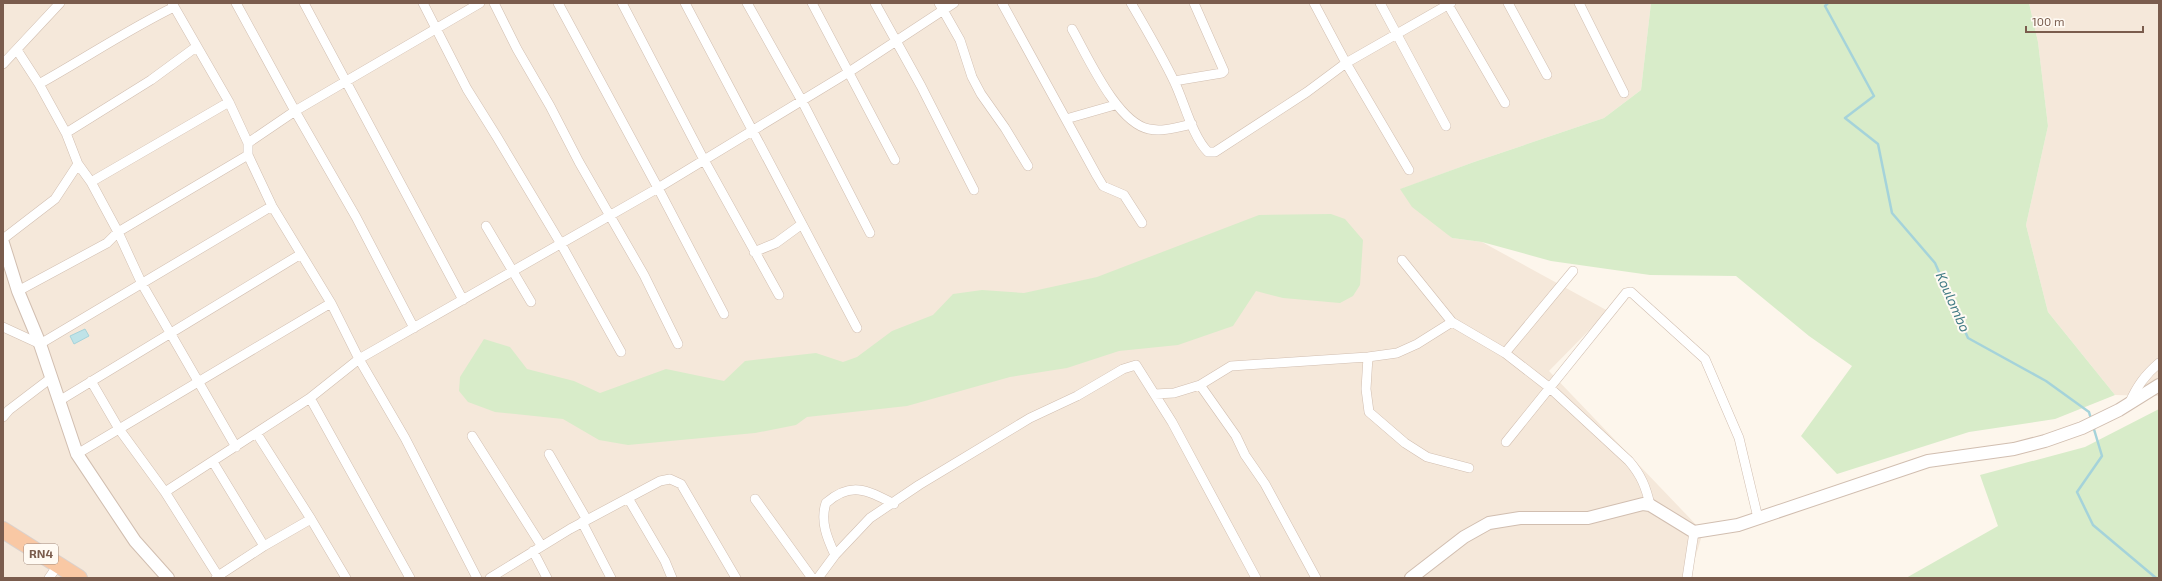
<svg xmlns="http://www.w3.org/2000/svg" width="2162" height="581" viewBox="0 0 2162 581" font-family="'Exo 2',sans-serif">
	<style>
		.residential { fill: #f5e8da }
		.green { fill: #d8ecc9 }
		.water { fill: #bfe3e8; stroke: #a5d3da }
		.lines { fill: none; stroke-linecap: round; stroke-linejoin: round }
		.stream { stroke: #a5d3da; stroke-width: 2.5 }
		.minor-casing { stroke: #d1beb0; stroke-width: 10 }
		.tertiary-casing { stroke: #d1beb0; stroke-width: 14 }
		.trunk-casing { stroke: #dad1cd; stroke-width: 18 }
		.minor { stroke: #fff; stroke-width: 9 }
		.tertiary { stroke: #fff; stroke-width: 12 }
		.trunk { stroke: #f9c8a4; stroke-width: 16 }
		.labels { text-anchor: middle; stroke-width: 4; stroke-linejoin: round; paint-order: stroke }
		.shield { fill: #fffaf3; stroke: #a28b7f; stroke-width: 1 }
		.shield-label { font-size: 12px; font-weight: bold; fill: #7a5c4d }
		.water-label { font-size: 14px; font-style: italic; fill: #437c86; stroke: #fffaf3 }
	</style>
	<rect width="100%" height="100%" fill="#fdf6ec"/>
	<!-- residential -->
	<path class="residential" d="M3,3H1651L1641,90L1604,118L1474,162L1401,189L1452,238L1482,242L1608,311L1549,371L1703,532L1689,578H3Z
		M2029,3H2159V396L2115,395L2048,312L2026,225L2048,126L2038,42Z"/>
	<!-- green -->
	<path class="green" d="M1651,3H2029L2038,42L2048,126L2026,225L2048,312L2115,395L2055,419L1969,432L1837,474L1801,436L1852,366L1809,336L1736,276L1650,275L1551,261L1482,242L1452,238L1412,207L1400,189L1474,162L1604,118L1641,90Z
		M1331,214L1345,219L1363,240L1360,285L1353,296L1340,303L1283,298L1256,291L1233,326L1178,345L1119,351L1067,368L1010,377L907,406L807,417L796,425L755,433L628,445L599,440L563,419L495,412L468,402L459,391L460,377L484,339L510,347L527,369L574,381L600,393L666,369L724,381L745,361L816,353L843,362L857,357L892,331L933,315L953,294L982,290L1024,293L1097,277L1259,215Z
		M2159,409V578H1906L1998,526L1980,475L2085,447Z"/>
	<!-- water -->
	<path class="water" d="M85,329L89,336L74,344L70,336Z"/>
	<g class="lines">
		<!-- stream -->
		<path class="stream" d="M1828,3L1825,6L1874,96L1845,118L1878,144L1892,213L1935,263L1968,338L2046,381L2089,412L2091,419
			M2093,426L2102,456L2077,492L2093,525L2156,578"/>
		<defs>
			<path id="minor" d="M172,3L229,102L248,143V155L272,206L331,303L359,359L405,438L477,578
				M236,3L295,111L356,217L414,328
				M304,3L463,300
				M423,3L467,89L497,137L561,244L621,352
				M494,3L517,49L550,106L579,162L644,275L678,344
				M558,3L658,188L724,314
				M622,3L704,160L779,295
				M685,3L857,328
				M747,3L802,101L870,233
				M812,3L895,160
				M875,3L921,86L974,190
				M939,3L960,40L972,77L981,94L1005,128L1028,166
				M1002,3L1097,176L1103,186L1124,195L1142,223
				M1131,3C1146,29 1161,54 1174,81C1184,101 1192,136 1208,152H1215L1307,92L1346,63L1451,3
				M1314,3L1346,63L1409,170
				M1380,3L1446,126
				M1447,3L1505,103
				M1508,3L1547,75
				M1579,3L1624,93
				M1072,29C1088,57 1117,123 1149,129C1163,132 1178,127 1192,124
				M17,50L39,84L66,133L78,164L91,182L118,232L142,284L236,447
				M3,64L60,3
				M1174,81L1222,73L1224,71L1194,3
				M39,84C84,59 127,30 174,7
				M1066,119L1115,105
				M66,133L151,80L196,47
				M248,143L295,111L480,3
				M91,182L229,102
				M486,226L531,302
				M3,239L55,199L78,164
				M754,252L776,243L802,224
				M1402,260L1452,322L1505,353L1550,388L1629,461C1641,475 1646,487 1650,505
				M18,291L107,243L118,232L248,155
				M3,327L40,344L272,206
				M1505,353L1573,271
				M1368,357L1366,389L1369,412L1405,443L1427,457L1469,468
				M91,381L119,429L165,492
				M1155,394L1174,393L1200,385
				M310,398L359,359L658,188L849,72L954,3
				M59,401L301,254
				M2129,404C2137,386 2145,375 2159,363
				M3,417L9,410L51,378
				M257,434L311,519
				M472,436L541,545
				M1506,442L1626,293L1631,292L1705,359L1739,438L1758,518
				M77,454L331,303
				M549,454L587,520
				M213,462L264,546
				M628,498L665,561L672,578
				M755,499L812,578
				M582,522L611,578
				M533,551L547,578
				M835,555C827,538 820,521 826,503C851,481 867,490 894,504
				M218,576L264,546L311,519L346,578
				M49,578L58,565
				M216,578L218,576L165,492L310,398L410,578
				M490,578L570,529L660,481L670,479L681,484L736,578
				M818,578L835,555L870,518L919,485L1030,418L1077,396L1123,369L1136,365L1172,422L1256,578
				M1316,578L1265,484L1245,455L1236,436L1200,385L1231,366L1368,357L1397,353L1417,344L1452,322
				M1687,578L1694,532"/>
			<path id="tertiary" d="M3,243L18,291L40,344L77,454L135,541L168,578
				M1411,578L1464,537L1489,523L1520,518H1588L1643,504L1650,505L1694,532L1738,525L1928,461L2014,449L2045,441L2082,428L2119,410L2159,385"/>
			<path id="trunk" d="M3,530L79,578"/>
		</defs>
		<!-- minor casing -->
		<use href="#minor" class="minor-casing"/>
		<!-- tertiary casing -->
		<use href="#tertiary" class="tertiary-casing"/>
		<!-- trunk casing -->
		<use href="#trunk" class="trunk-casing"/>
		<!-- minor -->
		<use href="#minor" class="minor"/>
		<!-- tertiary -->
		<use href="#tertiary" class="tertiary"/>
		<!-- trunk -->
		<use href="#trunk" class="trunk"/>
	</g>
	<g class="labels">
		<!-- shield labels -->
		<rect class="shield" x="24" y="544" width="34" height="20" rx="3"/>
		<g class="shield-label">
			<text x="41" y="558">RN4</text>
		</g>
		<!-- water labels -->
		<g class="water-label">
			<text transform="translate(1953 302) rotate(66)" y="5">Koulombo</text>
		</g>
	</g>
	<!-- border -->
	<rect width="2162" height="581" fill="none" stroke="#7a5c4d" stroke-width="8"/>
	<!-- scale -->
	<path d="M2026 26v6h117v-6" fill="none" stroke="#7a5c4d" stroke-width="2"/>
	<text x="2032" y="26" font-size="12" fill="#7a5c4d" stroke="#fffaf3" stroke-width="3" paint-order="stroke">100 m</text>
</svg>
